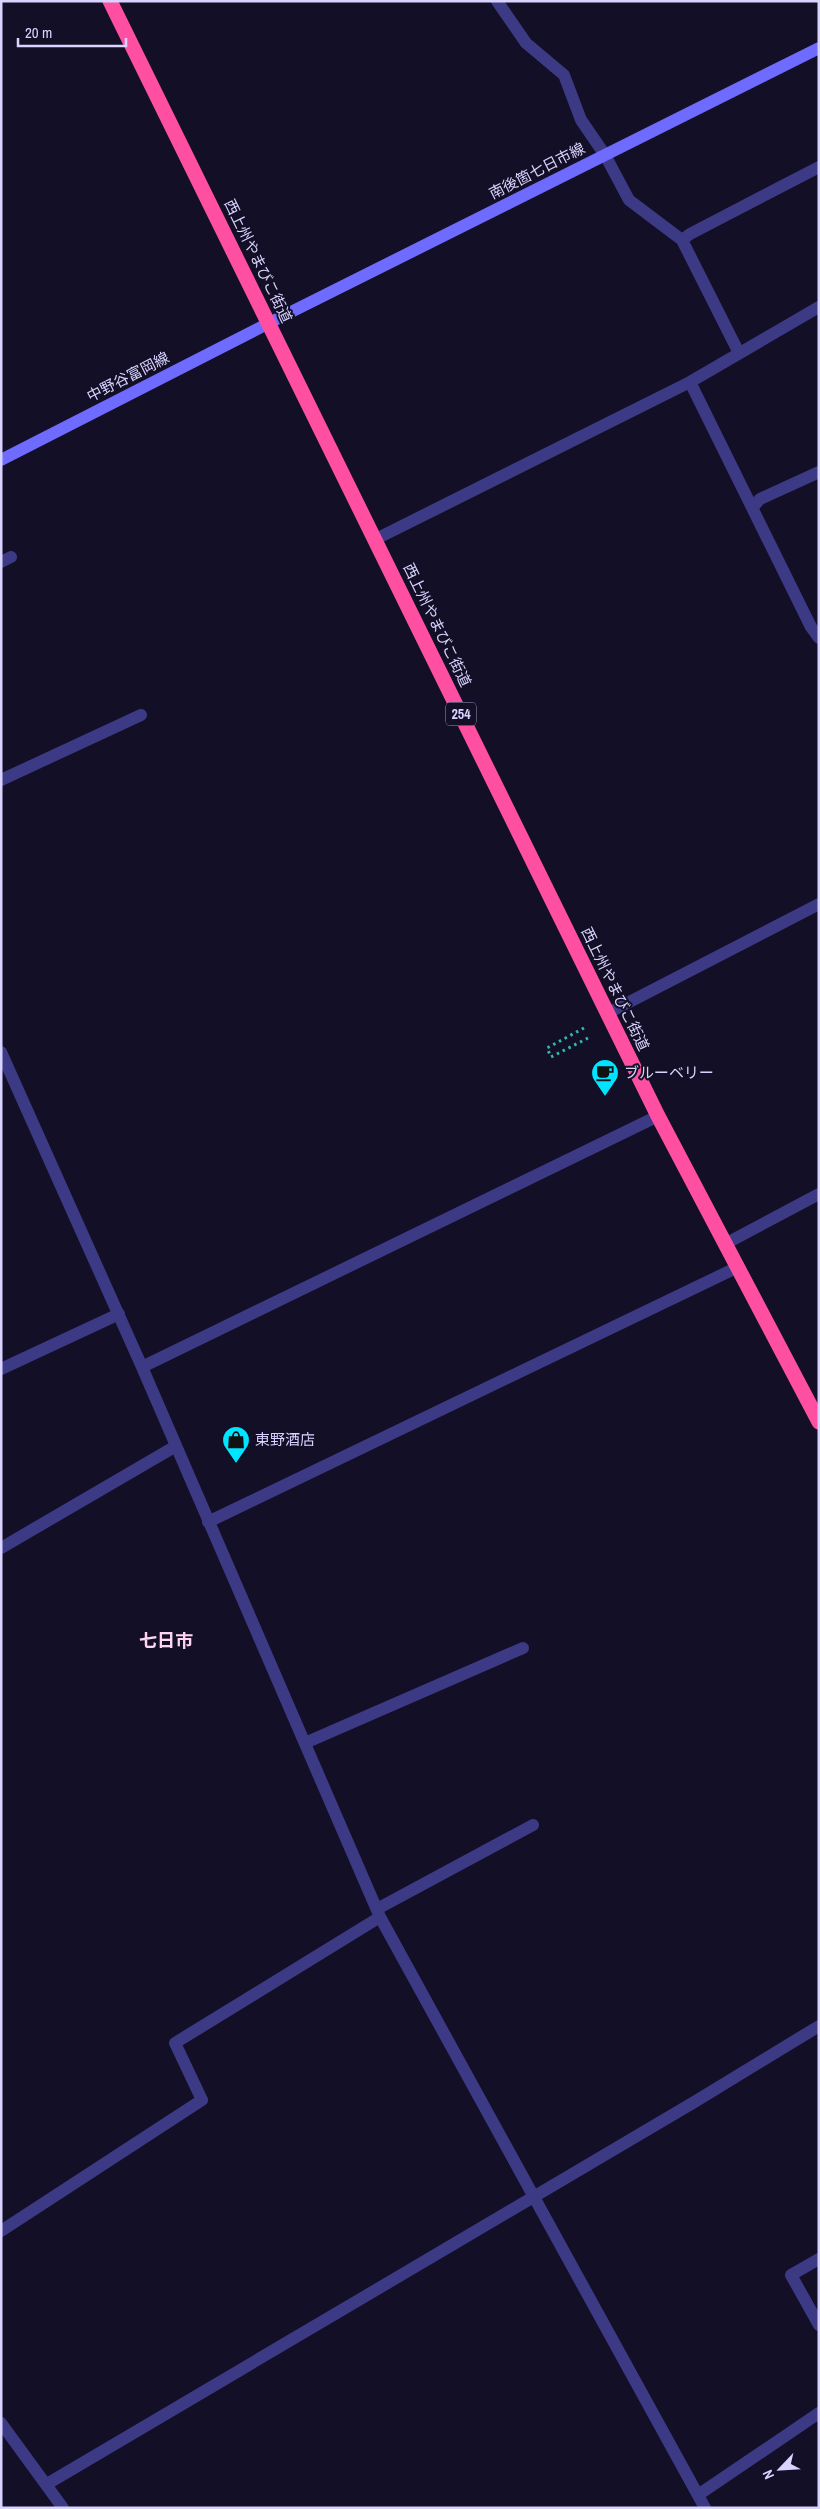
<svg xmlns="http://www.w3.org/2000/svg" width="820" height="2509" viewBox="0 0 820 2509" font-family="'Archivo Narrow','Noto Sans JP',sans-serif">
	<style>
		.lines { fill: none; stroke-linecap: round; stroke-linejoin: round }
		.path { stroke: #2fb8b0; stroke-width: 3; stroke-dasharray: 2.5 4; stroke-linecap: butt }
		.lane { stroke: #3d3a85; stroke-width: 12 }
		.street { stroke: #3d3a85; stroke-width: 12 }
		.secondary { stroke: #6f6bff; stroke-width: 12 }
		.highway { stroke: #ff4fa3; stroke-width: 15 }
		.labels { text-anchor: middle; stroke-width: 4; stroke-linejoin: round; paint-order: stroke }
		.shield { fill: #130f26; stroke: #9e99be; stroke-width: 1 }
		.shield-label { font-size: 14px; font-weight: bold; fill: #d9d4ff }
		.street-label { font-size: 15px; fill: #d9d4ff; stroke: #130f26 }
		.poi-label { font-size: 15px; fill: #d9d4ff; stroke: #130f26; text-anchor: start }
		.quarter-label { font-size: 18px; font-weight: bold; fill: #ffd6f0; stroke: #130f26 }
	</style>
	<rect width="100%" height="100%" fill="#130f26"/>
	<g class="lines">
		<!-- path -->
		<path class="path" d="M584,1028L547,1048L551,1057L590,1037"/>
		<!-- lane -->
		<path class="lane" d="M605,155L629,200L682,240L739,353
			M682,240L690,234L819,167
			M690,382L811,627L819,638
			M753,507L760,499L819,472
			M376,539L690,382L819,307
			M1,780L141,715
			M725,1244L819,1194
			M1,1369L119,1314"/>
		<!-- street -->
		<path class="street" d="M497,1L526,43L564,75L581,120L605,155
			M1,562L11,557
			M608,1013L819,904
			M1,1052L142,1367L380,1917L705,2508
			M142,1367L658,1116
			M208,1522L738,1267
			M1,1548L176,1446
			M305,1743L523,1648
			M377,1909L533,1825
			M1,2231L202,2100L175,2043L380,1917
			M819,2259L791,2275L819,2325
			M1,2423L63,2508
			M47,2484L696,2101L819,2026
			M698,2495L819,2413"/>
		<!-- secondary -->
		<path class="secondary" d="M1,460L269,323L819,48"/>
		<!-- highway -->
		<path class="highway" d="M110,1L658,1116L819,1422"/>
	</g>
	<!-- icons -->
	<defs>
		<symbol id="cafe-pin" viewBox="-11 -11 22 30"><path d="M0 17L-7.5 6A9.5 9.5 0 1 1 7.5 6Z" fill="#00e5ff" stroke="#130f26"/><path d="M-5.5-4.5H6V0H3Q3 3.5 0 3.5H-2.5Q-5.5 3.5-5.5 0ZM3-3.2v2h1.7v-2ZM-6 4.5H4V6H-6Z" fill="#111"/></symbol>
		<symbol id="shop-pin" viewBox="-11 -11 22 30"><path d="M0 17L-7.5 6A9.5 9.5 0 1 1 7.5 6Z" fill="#00e5ff" stroke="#130f26"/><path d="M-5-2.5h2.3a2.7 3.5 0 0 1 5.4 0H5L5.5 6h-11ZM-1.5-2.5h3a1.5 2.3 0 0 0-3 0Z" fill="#111"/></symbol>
	</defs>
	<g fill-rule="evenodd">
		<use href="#cafe-pin" x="589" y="1057" width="32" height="43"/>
		<use href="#shop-pin" x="220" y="1424" width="32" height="43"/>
	</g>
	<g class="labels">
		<!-- shield labels -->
		<rect class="shield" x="446" y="702.5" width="30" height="23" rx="4"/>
		<g class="shield-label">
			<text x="461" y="719">254</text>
		</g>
		<!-- street labels -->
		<g class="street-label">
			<text transform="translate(537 171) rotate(-27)" y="5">南後箇七日市線</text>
			<text transform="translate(258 261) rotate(64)" y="5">西上州やまびこ街道</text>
			<text transform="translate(128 377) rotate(-27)" y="5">中野谷富岡線</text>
			<text transform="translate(437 625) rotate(64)" y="5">西上州やまびこ街道</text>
			<text transform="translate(615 989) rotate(64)" y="5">西上州やまびこ街道</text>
		</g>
		<!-- poi labels -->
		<g class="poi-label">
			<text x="624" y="1078">ブルーベリー</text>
			<text x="255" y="1445">東野酒店</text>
		</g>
		<!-- quarter labels -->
		<g class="quarter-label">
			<text x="166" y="1647">七日市</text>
		</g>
	</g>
	<!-- border -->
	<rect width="820" height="2509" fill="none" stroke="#d9d4ff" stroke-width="5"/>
	<!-- north arrow -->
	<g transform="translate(780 2469) rotate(245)" stroke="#130f26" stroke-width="4" paint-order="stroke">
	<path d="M0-4L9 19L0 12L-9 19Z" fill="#d9d4ff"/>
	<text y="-8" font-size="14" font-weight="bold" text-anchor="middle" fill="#d9d4ff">N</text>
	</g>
	<!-- scale -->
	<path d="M18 38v8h108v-8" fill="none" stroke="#d9d4ff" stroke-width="2.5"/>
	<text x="25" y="38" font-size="15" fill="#d9d4ff" stroke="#130f26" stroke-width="4" paint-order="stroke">20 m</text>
</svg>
